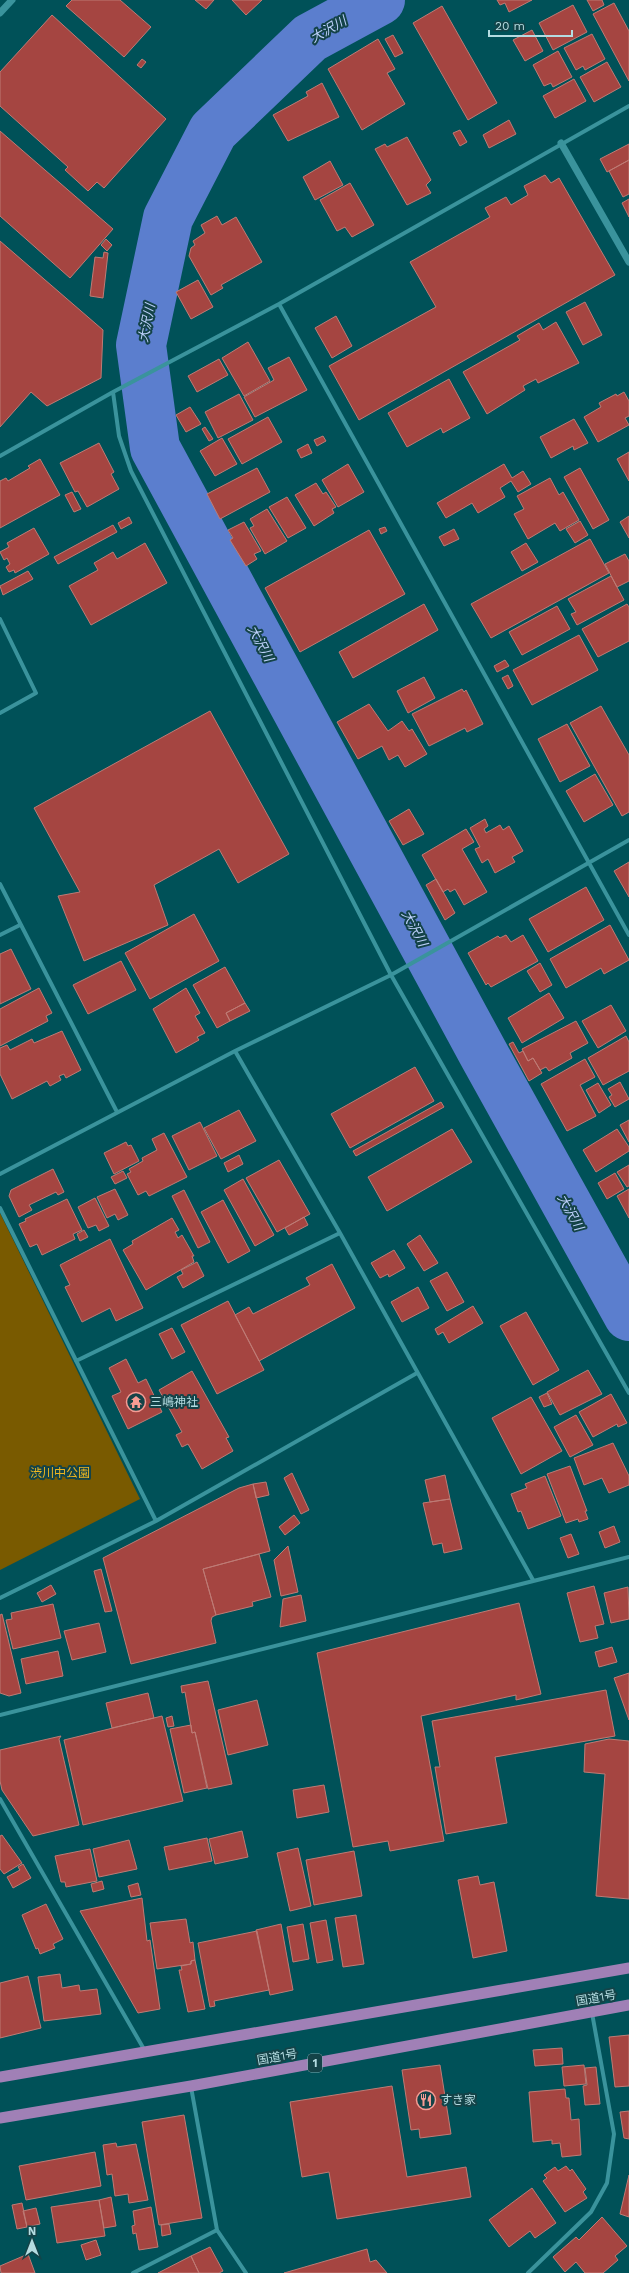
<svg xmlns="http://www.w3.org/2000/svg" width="629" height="2273" viewBox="0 0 629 2273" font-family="'Work Sans','Noto Sans JP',sans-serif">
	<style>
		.green { fill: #795a00 }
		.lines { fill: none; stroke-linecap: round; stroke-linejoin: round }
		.river { stroke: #5b7ece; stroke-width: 50 }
		.building { fill: #a54541; stroke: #be7b75 }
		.minor { stroke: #3a939c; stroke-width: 4 }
		.tertiary { stroke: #3a939c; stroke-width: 7 }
		.trunk { stroke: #a080b6; stroke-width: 11 }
		.labels { text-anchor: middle; stroke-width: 4; stroke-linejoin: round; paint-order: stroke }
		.shield { fill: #144348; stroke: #84aeb3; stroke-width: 1 }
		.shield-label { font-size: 11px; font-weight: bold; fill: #b4dce1 }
		.poi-label { font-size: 12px; fill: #b4dce1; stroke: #144348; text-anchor: start }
		.park-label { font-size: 12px; fill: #eeb620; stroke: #144348 }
		.street-label { font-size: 12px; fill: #b4dce1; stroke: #144348 }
		.water-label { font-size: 13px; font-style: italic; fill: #bcd0fa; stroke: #144348 }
	</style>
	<rect width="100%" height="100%" fill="#005158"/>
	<!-- green -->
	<path class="green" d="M0,1213L140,1499L0,1570Z"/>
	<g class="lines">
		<!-- river -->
		<path class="river" d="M380,0L310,38L213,131L168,218L141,345L155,448L483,1053L629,1316"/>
	</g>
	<!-- building -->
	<path class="building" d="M72,0H120L151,27L124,57L66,6Z
		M195,0H214L206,9Z
		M232,0H262L246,15Z
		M497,0H532L509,12L505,3L500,5Z
		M587,0H602L604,5L593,11Z
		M614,3L629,31V81L593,14Z
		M573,5L587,32L553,50L539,23Z
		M442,6L497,103L468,120L413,23Z
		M52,15L166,119L104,188L97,182L88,191L65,170L68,167L0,106V72Z
		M532,30L543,51L525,61L513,40Z
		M592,34L605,59L585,70L583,66L576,70L564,48Z
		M393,35L403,53L395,57L385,39Z
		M378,39L395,69L387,73L405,104L362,130L328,69Z
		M558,51L572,77L553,87L551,83L544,86L533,65Z
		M142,59L146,62L141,68L137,65Z
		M607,62L621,87L594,102L580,77Z
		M574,79L586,101L555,118L543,96Z
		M322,83L339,117L288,141L273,115L308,96L306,92Z
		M509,120L516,134L489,148L483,135Z
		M460,130L467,142L460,146L453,133Z
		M0,131L113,229L70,278L0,216Z
		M407,137L431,180L426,185L431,193L407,205L375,149L385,144L387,147Z
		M629,144V160L607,172L600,159Z
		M629,160V194L623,197L609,171Z
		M330,161L343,185L315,200L303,177Z
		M545,175L551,183L559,178L615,275L359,420L329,366L436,307L410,262L490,217L485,208L506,197L511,205L528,195L524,186Z
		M350,183L374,225L352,237L345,227L337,231L320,200Z
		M629,199V217L622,203Z
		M217,216L222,225L236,217L262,262L221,285L223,288L211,295L189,256L191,248L195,245L193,241L205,233L201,225Z
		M106,239L112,245L107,251L101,245Z
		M0,241L103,330L101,378L47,406L31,392L0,427Z
		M104,252L108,253L103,298L90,296L95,257L103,258Z
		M198,280L213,307L191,319L176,292Z
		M585,302L602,335L583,345L566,312Z
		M336,316L352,346L332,358L315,328Z
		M556,322L579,363L538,383L536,379L523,386L525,390L487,414L463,372L520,340L517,336L539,323L543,330Z
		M248,342L270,381L244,396L222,358Z
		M289,357L307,390L255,417L244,397L274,380L268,368Z
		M219,359L228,375L197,392L188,376Z
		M449,379L470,418L443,433L441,428L407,447L388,413Z
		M624,392L629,401V416L625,418L629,425L598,442L584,417L601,407L599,403L616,394L617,396Z
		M239,394L253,420L218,438L205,412Z
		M190,407L201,424L186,432L176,415Z
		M268,417L282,442L242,464L228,439Z
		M574,419L588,443L574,450L573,446L551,458L540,437Z
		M205,427L213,439L209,441L202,429Z
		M323,436L326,441L317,446L314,440Z
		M222,438L237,464L215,476L200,451Z
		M99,443L114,472L111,474L119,489L87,507L78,491L75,492L60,463Z
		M308,444L312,453L301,458L297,450Z
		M629,452V481L617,459Z
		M40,459L60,495L0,528V481L6,478L8,481L30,468L28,466Z
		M348,464L364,492L338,507L322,480Z
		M504,464L512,478L523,471L531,484L518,492L511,481L500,488L505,497L478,513L472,503L446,518L437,503Z
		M257,468L270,492L220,519L207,494Z
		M580,468L609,520L593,529L564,477Z
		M550,478L559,495L563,492L579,520L560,531L555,523L528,539L514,514L524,509L517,496Z
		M316,483L323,494L326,492L336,507L332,509L334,513L314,526L295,495Z
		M72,492L81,509L74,512L65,495Z
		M287,497L306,528L288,538L269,507Z
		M267,509L287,541L265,554L250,528L254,526L250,519Z
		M629,516V538L620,522Z
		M129,517L132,523L121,529L118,523Z
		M580,521L588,535L575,543L566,529Z
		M244,522L261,551L254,554L257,559L246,566L230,540L233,538L228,530Z
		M113,525L117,532L58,564L54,557Z
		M385,527L387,531L381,534L379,529Z
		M34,528L49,554L15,573L14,570L9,572L6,567L10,564L7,558L4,560L0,552L9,547L7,543Z
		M454,529L459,539L444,546L439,537Z
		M369,530L405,594L300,652L265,588Z
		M590,539L609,573L491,638L471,604Z
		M145,543L167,583L91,625L69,586L98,570L94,563L113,552L117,559Z
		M526,543L538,562L522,571L511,552Z
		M625,554L629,561V581L617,587L605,564Z
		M28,571L33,579L3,595L0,586Z
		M611,576L624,600L577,625L571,614L576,612L568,599Z
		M424,604L438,630L353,678L339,652Z
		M627,604L629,607V641L598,657L582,629Z
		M557,606L570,629L522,655L509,632Z
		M579,635L598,670L532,705L513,670Z
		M505,660L509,666L497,672L494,666Z
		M508,675L513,686L508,689L502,678Z
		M424,677L435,698L408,713L397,691Z
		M462,689L464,692L466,690L483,724L467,732L465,728L429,746L412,714Z
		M369,704L388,731L402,721L409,731L412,729L427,754L405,767L398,755L389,760L382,746L358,759L337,722Z
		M601,706L629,755V812L622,816L570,723Z
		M210,711L289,854L238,883L219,849L154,885L168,925L84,961L58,896L80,892L34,808Z
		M567,724L590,766L560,782L538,739Z
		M595,774L613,805L584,822L566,791Z
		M409,809L424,834L403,845L389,821Z
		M485,819L488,826L484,829L486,833L500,825L503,830L509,826L523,851L512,857L515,862L495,873L488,859L482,863L475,849L480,847L470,828Z
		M466,829L474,842L462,849L487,892L464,905L455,889L450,892L448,889L443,892L422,855Z
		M629,862V897L614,871Z
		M436,879L455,913L445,920L426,885Z
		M586,887L604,920L548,952L529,919Z
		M194,914L219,961L150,999L125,953Z
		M610,925L629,960L604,974L601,968L566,988L550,959Z
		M506,935L511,942L523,935L538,961L491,987L488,983L486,985L468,953L498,936L500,938Z
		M11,949L31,989L0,1004V954Z
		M121,961L136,990L88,1014L73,985Z
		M540,963L552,985L540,992L527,971Z
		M225,967L245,1003L226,1013L230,1021L217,1028L193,985Z
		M39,988L52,1013L46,1016L48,1021L0,1046V1009Z
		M186,988L200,1013L195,1016L205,1033L197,1037L199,1040L176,1053L153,1009Z
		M549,993L564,1018L522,1043L508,1018Z
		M245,1003L250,1011L230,1021L226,1013Z
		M611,1005L626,1031L598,1048L582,1021Z
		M576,1021L588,1043L570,1053L572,1058L549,1071L546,1067L540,1070L533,1058L528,1061L522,1049Z
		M62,1031L81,1070L66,1078L64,1074L59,1076L61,1080L50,1086L47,1081L12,1099L0,1074V1048L7,1045L10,1050L32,1039L34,1043Z
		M626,1036L629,1042V1071L603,1085L588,1058Z
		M513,1042L519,1053L523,1051L528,1061L533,1058L542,1073L529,1081L509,1044Z
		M585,1059L595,1077L580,1085L596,1116L567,1131L541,1084Z
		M415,1067L434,1101L350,1148L331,1114Z
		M620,1082L629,1099L615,1107L609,1097L612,1095L608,1089Z
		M598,1083L611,1105L599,1113L586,1090Z
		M441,1102L444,1107L356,1156L353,1151Z
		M239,1110L256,1141L221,1159L204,1128Z
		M629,1120V1142L620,1125Z
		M200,1122L217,1156L189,1170L172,1136Z
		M452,1129L472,1162L387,1211L368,1177Z
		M617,1129L629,1147V1151L596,1172L583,1150Z
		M164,1133L187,1177L149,1196L146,1191L138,1195L127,1174L131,1172L129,1169L143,1161L142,1158L157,1150L152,1139Z
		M126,1142L128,1146L131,1145L139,1161L114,1174L104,1153Z
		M239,1155L243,1164L228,1172L224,1163Z
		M279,1160L310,1214L277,1232L246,1178Z
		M629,1165V1186L627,1187L617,1172Z
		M53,1169L64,1192L58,1195L56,1192L29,1205L32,1210L19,1217L9,1196L11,1190Z
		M123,1171L127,1178L115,1184L111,1177Z
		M615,1173L624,1189L607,1199L598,1183Z
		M243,1179L274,1235L255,1246L224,1190Z
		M115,1189L128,1215L118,1220L115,1214L107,1218L97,1197Z
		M629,1189V1218L617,1196Z
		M184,1190L210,1242L198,1248L172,1196Z
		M95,1198L109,1226L99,1231L96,1225L88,1228L78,1207Z
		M67,1199L82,1230L73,1234L75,1239L42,1255L37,1244L30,1247L19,1224L26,1221L25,1219Z
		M223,1200L250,1251L228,1263L201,1212Z
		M304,1217L308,1225L289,1235L285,1228Z
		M172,1218L179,1230L175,1232L178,1238L182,1235L194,1256H192L194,1262L146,1290L123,1250L133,1244L132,1241Z
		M84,1230L88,1237L80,1241L77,1234Z
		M420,1235L438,1263L424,1271L407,1244Z
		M110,1239L143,1308L116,1321L110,1308L82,1322L65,1287L70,1285L60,1265Z
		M394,1250L405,1268L389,1277L388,1274L380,1278L371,1263Z
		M197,1262L204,1276L183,1288L177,1277L183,1274L181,1270Z
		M332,1264L355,1308L259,1361L235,1315L249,1307L253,1314L310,1285L306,1278Z
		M447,1272L464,1302L447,1311L430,1281Z
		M418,1287L429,1308L402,1322L391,1302Z
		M228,1301L264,1370L217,1394L181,1325Z
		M473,1306L483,1323L449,1343L443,1332L438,1335L435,1329Z
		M526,1312L559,1370L533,1385L500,1326Z
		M172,1328L185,1352L172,1359L159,1334Z
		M126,1359L138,1383L146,1379L162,1412L128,1429L112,1396L121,1392L109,1368Z
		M588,1370L602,1394L560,1415L547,1392Z
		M192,1371L229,1437L226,1438L233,1451L202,1469L188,1444L182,1447L176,1435L182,1432L159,1390Z
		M547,1393L552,1404L544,1407L539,1397Z
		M611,1394L627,1423L618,1427L617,1424L593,1437L579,1412Z
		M531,1397L562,1451L521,1474L492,1418Z
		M576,1415L593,1445L570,1457L554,1427Z
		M613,1443L629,1476V1485L609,1493L602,1478L584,1485L574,1458Z
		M570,1466L587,1511H585L588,1519L579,1522L578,1519L566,1523L547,1474Z
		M292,1473L309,1510L301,1514L284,1478Z
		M445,1475L450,1499L430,1502L425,1480Z
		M545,1476L561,1516L528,1529L521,1511L518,1512L511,1494L527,1488L525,1484Z
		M266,1482L269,1495L256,1498L253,1484Z
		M253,1484L270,1551L203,1569L216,1615L212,1617L211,1621L216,1643L131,1664L103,1558L239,1488Z
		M450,1499L462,1549L444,1553L442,1543L433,1545L423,1503Z
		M294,1515L300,1523L285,1535L279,1527Z
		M614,1526L620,1542L605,1548L599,1532Z
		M571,1534L579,1554L568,1558L560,1538Z
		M288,1546L298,1592L281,1596L274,1560Z
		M259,1554L271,1597L252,1602L253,1606L216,1615L203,1569Z
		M101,1569L112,1611L105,1612L94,1571Z
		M51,1585L56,1594L42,1602L37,1593Z
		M594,1586L604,1624L595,1626L598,1638L580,1642L567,1593Z
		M628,1587L629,1619L611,1623L604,1593Z
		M301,1595L306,1621L280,1627L283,1599Z
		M519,1603L541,1694L516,1700V1695L421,1716L444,1841L390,1851L388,1841L353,1847L317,1653Z
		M53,1604L61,1638L13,1649L6,1620L12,1619L11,1613Z
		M2,1614L21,1693L9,1696L0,1693V1615Z
		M99,1623L106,1652L72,1660L64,1631Z
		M612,1647L617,1662L599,1667L595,1652Z
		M58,1651L63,1676L26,1684L21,1659Z
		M629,1673V1720L614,1678Z
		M208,1681L232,1784L208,1789L197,1740L195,1732L192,1733L185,1692L182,1693L181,1686Z
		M606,1690L615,1736L495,1757L507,1823L446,1834L435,1767H440L432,1721Z
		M148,1693L154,1718L112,1728L106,1703Z
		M257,1700L268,1745L228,1755L218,1710Z
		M162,1716L183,1801L83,1825L64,1740Z
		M172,1716L174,1726L168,1727L166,1718Z
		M191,1725L192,1733L195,1732L207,1788L184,1793L170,1729Z
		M61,1736L59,1739L79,1825L33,1836L2,1790L0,1781V1750Z
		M609,1739L629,1741V1899L596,1896L605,1774L584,1772L585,1744Z
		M324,1785L329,1812L297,1818L293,1790Z
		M242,1831L248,1857L215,1864L209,1839Z
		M2,1835L22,1863L4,1874L0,1869V1836Z
		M207,1838L212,1861L169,1870L164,1847Z
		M129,1840L137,1869L99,1877L93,1849Z
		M298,1848L311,1906L290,1911L277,1853Z
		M90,1849L97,1881L66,1887L65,1882H61L55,1856Z
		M354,1851L362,1896L314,1905L306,1860Z
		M23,1864L31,1878L13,1888L7,1877L20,1870L18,1867Z
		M478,1876L480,1885L494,1882L507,1951L473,1958L458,1880Z
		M102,1881L104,1889L93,1892L91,1884Z
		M138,1883L141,1895L131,1897L128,1886Z
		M142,1898L147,1941L150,1940L160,2009L138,2013L80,1911Z
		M46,1904L63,1939L53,1944L55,1948L40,1954L38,1948L36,1949L22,1915Z
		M356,1915L364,1964L343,1967L335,1918Z
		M186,1919L190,1943L193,1942L195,1960L191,1961V1964L157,1969L150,1923Z
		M326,1920L333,1960L317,1963L310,1923Z
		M281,1924L293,1990L270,1995L256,1930Z
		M303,1924L309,1959L293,1962L287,1927Z
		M257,1931L269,1990L214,2001L215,2006L210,2007L198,1943Z
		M195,1960L205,2009L188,2012L179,1970H182L181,1966L191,1964V1961Z
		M60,1974L62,1988L79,1985L80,1991L97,1989L101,2014L44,2021L38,1977Z
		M28,1976L41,2028L0,2038V1983Z
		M629,2035V2086L615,2087L609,2037Z
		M562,2048L563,2064L535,2066L533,2050Z
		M440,2065L451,2134L420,2138L419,2129L411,2130L402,2070Z
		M584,2065L586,2084L564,2086L562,2067Z
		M596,2067L600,2104L585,2105L583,2086L587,2085L585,2068Z
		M392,2086L407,2177L466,2167L471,2197L337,2219L329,2172L302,2177L290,2102Z
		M565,2089L566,2098H569L571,2120L579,2119L581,2155L562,2157L560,2143L552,2144V2140L533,2142L529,2092Z
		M629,2111V2139L624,2138L620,2112Z
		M184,2115L202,2218L159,2225L142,2122Z
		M116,2143L117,2147L136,2144L148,2200L129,2203L128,2194L115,2196L112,2174L107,2175L103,2145Z
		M95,2152L101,2186L26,2200L19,2166Z
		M566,2166L570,2171L572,2169L586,2189L583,2192L587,2198L565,2212L543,2181L547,2178L544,2175L555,2167L558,2171Z
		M629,2175V2217L620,2214Z
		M532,2188L556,2223L535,2238L530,2231L509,2247L489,2220Z
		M111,2197L116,2226L104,2228L99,2200Z
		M99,2200L105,2236L57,2243L51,2207Z
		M22,2203L27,2227L17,2229L12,2205Z
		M151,2207L158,2247L139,2250L136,2233L133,2234L132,2226L135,2225L133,2211Z
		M36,2208L40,2224L27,2227L23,2211Z
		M602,2217L627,2246L615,2256L618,2260L603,2273H585L576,2262L565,2272L553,2257L576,2237L579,2240Z
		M169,2224L171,2234L162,2236L161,2225Z
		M96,2240L101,2255L86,2260L81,2245Z
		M210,2247L223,2271L219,2273H199L191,2256Z
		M367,2249L370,2262L376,2260L387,2273H284Z
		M28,2254L35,2273H1L0,2266Z
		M191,2256L199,2273H158Z"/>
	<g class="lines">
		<!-- minor -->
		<path class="minor" d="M279,304L629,935
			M113,392L119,436L131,471L391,975L629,1393
			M0,456L113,392L279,304L629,106
			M0,619L36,693L0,713
			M0,884L117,1112
			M0,935L20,925
			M235,1051L340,1233L533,1580
			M0,1174L235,1051L391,975L629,840
			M0,1208L156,1521
			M76,1361L340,1233
			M0,1598L156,1521L417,1373
			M0,1715L629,1557
			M0,1799L145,2051
			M191,2087L217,2230L246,2273
			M133,2273L217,2230
			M528,2273L591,2212L607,2183L614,2134L592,2013"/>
		<!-- tertiary -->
		<path class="tertiary" d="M0,13L12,0
			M561,143L629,262"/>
		<!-- trunk -->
		<path class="trunk" d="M0,2077L629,1968
			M0,2118L191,2086L629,2005"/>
	</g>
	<!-- icons -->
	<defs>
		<symbol id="temple-ring" viewBox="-11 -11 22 22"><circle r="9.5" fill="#144348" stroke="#f59c94" stroke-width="1.5"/><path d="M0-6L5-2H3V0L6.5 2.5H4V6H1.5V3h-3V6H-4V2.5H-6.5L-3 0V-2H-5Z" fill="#f59c94"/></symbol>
		<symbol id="restaurant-ring" viewBox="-11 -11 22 22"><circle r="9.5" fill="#144348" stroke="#f59c94" stroke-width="1.5"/><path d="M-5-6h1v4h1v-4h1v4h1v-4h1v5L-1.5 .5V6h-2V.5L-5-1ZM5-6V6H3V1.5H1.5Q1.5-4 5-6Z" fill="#f59c94"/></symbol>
	</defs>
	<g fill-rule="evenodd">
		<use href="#temple-ring" x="125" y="1391" width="22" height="22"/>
		<use href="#restaurant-ring" x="415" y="2089" width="22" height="22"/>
	</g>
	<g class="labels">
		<!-- shield labels -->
		<rect class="shield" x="308" y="2054" width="14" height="18" rx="3"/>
		<g class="shield-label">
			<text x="315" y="2067">1</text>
		</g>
		<!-- poi labels -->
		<g class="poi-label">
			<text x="150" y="1406">三嶋神社</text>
			<text x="440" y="2104">すき家</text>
		</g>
		<!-- park labels -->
		<g class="park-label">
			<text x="60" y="1477">渋川中公園</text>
		</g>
		<!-- street labels -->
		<g class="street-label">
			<text transform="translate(596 1998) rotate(-10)" y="4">国道1号</text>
			<text transform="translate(277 2057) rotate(-10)" y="4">国道1号</text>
		</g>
		<!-- water labels -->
		<g class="water-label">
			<text transform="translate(328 29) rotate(-30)" y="5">大沢川</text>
			<text transform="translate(146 323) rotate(-79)" y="5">大沢川</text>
			<text transform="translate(261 643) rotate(62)" y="5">大沢川</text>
			<text transform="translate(415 928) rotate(62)" y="5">大沢川</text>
			<text transform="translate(571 1212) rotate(61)" y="5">大沢川</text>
		</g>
	</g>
	<!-- north arrow -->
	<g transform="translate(32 2241)" stroke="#144348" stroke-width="3" paint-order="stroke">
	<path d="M0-3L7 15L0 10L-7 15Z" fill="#b4dce1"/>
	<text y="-6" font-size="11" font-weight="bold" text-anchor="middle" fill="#b4dce1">N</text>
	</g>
	<!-- scale -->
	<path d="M489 30v6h83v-6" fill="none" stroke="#b4dce1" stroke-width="2"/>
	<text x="495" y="30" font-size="12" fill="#b4dce1" stroke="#144348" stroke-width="3" paint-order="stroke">20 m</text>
</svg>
